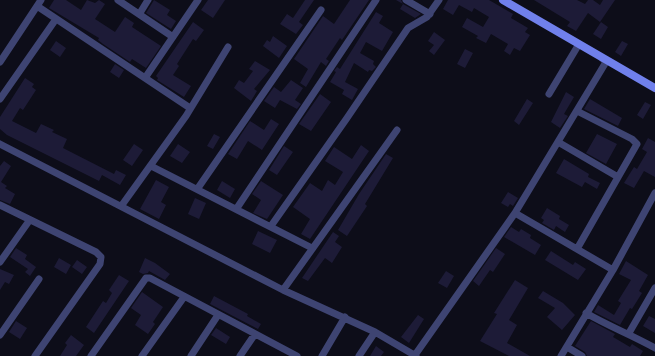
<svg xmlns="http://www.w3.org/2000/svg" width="655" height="356" viewBox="0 0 655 356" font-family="Overpass,sans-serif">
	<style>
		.building { fill: #1d1b37 }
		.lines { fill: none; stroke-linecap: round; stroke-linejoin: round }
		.minor { stroke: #3e4472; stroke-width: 7 }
		.secondary { stroke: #7080eb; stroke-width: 8 }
	</style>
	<rect width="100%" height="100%" fill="#0d0d19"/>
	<!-- building -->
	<path class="building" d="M54,0H66L81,10L87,0L95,3L99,0L105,4L95,19L115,32L125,17L134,23L132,27L161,46L146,68L132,59L130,62L103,44L98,40L99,38L49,8Z
		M154,0L170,10L167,15L176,21L171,29L146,13Z
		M208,0H225L213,18L201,10Z
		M305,0H314L299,22L303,25L296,34L280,24L287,14L293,18Z
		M350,0H369L342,40L340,38L326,59L329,61L326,66L321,62L306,87L300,83L308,69L294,59L323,16L334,24Z
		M396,0H401L403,4L421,14L415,18L400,9L403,4Z
		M448,0H489L513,14L511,18L528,28L525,32L530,35L520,51L514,48L510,55L504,51L508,44L491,34L486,43L476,38L478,36L462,27L467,18L483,27L489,17L474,8L472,12L459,5L453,15L443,9Z
		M534,0H577L585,4L588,0H593L600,5L603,0H615L600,22L588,13L576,31L567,26L570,22Z
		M376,12L383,16L379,23L393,32L382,51L366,42L360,53L374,61L373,64L376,67L372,71L369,70L368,72L354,63L345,82L358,89L352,100L342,94L344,90L330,82L336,72L334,71L337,67L340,69Z
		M193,22L204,30L196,41L193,39L177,64L179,66L173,75L191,86L184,97L157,80L158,78L156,76Z
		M601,22L608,27L601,39L593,34Z
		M434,32L445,40L434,55L429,51L434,45L428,41Z
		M273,36L287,46L279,58L263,46L267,40L270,42Z
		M56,41L66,48L60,57L50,50Z
		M622,41L628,44L621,56L615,52Z
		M465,49L473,53L465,68L457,64Z
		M255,61L270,70L254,89L257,91L251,101L234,88L239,80L244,83L253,71L249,69Z
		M115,64L124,70L119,78L110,72Z
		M25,78L34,84L32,87L36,90L23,110L20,108L12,121L36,133L41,124L54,130L52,132L67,139L63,148L114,174L116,170L126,175L120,185L102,175L99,181L7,135L0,129V117Z
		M291,80L303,88L295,100L301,104L297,109L280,100L275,108L264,101L274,87L281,92Z
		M566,92L574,97L564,114L568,116L560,128L551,122Z
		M320,94L331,102L311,131L299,124Z
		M527,99L533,103L519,125L514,121Z
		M590,99L622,118L618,126L584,109Z
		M645,102L651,105L643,119L637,115Z
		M271,119L279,124L262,150L248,141L237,159L228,154L250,121L264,130Z
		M214,134L220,137L213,149L207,146Z
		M597,134L617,144L606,164L586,153Z
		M648,138L655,142V177L644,171L634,188L624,183L634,167L637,169L647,152L642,149Z
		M134,144L143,150L132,166L123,160Z
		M178,144L190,152L182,163L170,156Z
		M361,145L369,151L310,239L301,234L310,219L293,207L310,183L322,191L328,180L335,185L343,172L325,161L334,147L352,159Z
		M284,146L293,152L277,175L269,170Z
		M386,154L393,158L365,204L367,206L347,236L338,230L359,194Z
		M564,159L589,174L588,177L600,183L597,189L585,182L582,187L556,173Z
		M4,161L11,166L1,182L7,186L5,188L15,194L10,204L0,200V166Z
		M156,180L169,187L161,202L166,205L159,219L140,209Z
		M222,181L235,189L230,198L217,190Z
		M261,181L283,195L267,219L253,213L261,200L252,194Z
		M508,192L518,198L513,206L510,204L508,207L501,203Z
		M195,198L206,203L199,219L188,214Z
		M547,208L560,216L559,219L569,225L565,232L556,226L554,230L542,223L544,220L541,218Z
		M511,227L519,232L521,229L531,235L530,238L541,245L535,255L504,237Z
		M258,231L277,240L270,253L252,244Z
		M333,232L339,236L335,242L342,247L332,263L325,258L308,281L302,278Z
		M16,248L27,255L25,259L36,267L30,276L25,272L28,269L10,257Z
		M496,248L505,254L493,272L490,270L479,286L473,281Z
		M551,251L573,265L575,262L586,269L578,280L545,260Z
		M59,258L71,265L66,274L54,267Z
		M145,258L155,263L170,274L165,280L149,271L148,273L143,274L139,272Z
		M77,260L87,267L82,274L72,267Z
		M626,261L648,275L639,291L642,293L632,309L630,308L620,325L594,312L598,305L614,315L621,303L618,301L631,280L619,274Z
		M0,269L14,275L9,284L5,282L0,290Z
		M446,271L454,276L447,288L438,283Z
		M119,275L129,281L94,333L86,327L103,301L106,303L112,293L109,290Z
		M515,280L528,288L509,320L517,325L507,343L530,356H509L480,341L497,314L494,313Z
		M543,291L563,303L575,315L562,330L547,317L555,308L538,298Z
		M142,292L163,307L153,322L155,324L148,334L135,325L141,315L131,308Z
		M214,296L248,314L247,316L261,324L258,329L210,304Z
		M418,315L424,319L409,343L401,337Z
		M649,316L655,319V333L643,326Z
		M16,321L27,328L20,339L9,332Z
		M591,321L615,334L613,337L630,347L632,344L643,351L640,356H587L585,352L575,346Z
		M216,328L230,337L226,344L211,335Z
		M71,335L84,345L76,356H60L67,345L65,343Z
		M376,346L384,352L381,356H370Z"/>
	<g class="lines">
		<!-- minor -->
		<path class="minor" d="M118,0L173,37
			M406,0L430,14
			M37,6L190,108
			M140,13L148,0
			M0,62L41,0
			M145,78L198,0
			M549,94L579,44
			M0,99L56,19
			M558,142L618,177
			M0,144L283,290L375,332L416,356
			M151,166L312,248
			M198,188L321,10
			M0,205L96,252L101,257L100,264L35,356
			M122,205L186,116L228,47
			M237,208L376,0
			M515,213L606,62L602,58
			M271,226L347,118L408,28L427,17L439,0
			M577,249L637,144L632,139L577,111
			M0,262L29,221
			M283,290L397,130
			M586,313C608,326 632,335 655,348
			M629,333L655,288
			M0,335L39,279
			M567,347L582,356
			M415,355L515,213L613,270
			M91,356L146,278H150L297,356
			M142,356L184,297
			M191,356L218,315
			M240,356L255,334
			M322,356L345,317
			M359,356L375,332
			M561,356L613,270L655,193"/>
		<!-- secondary -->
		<path class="secondary" d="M503,0L655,88"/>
	</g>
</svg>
